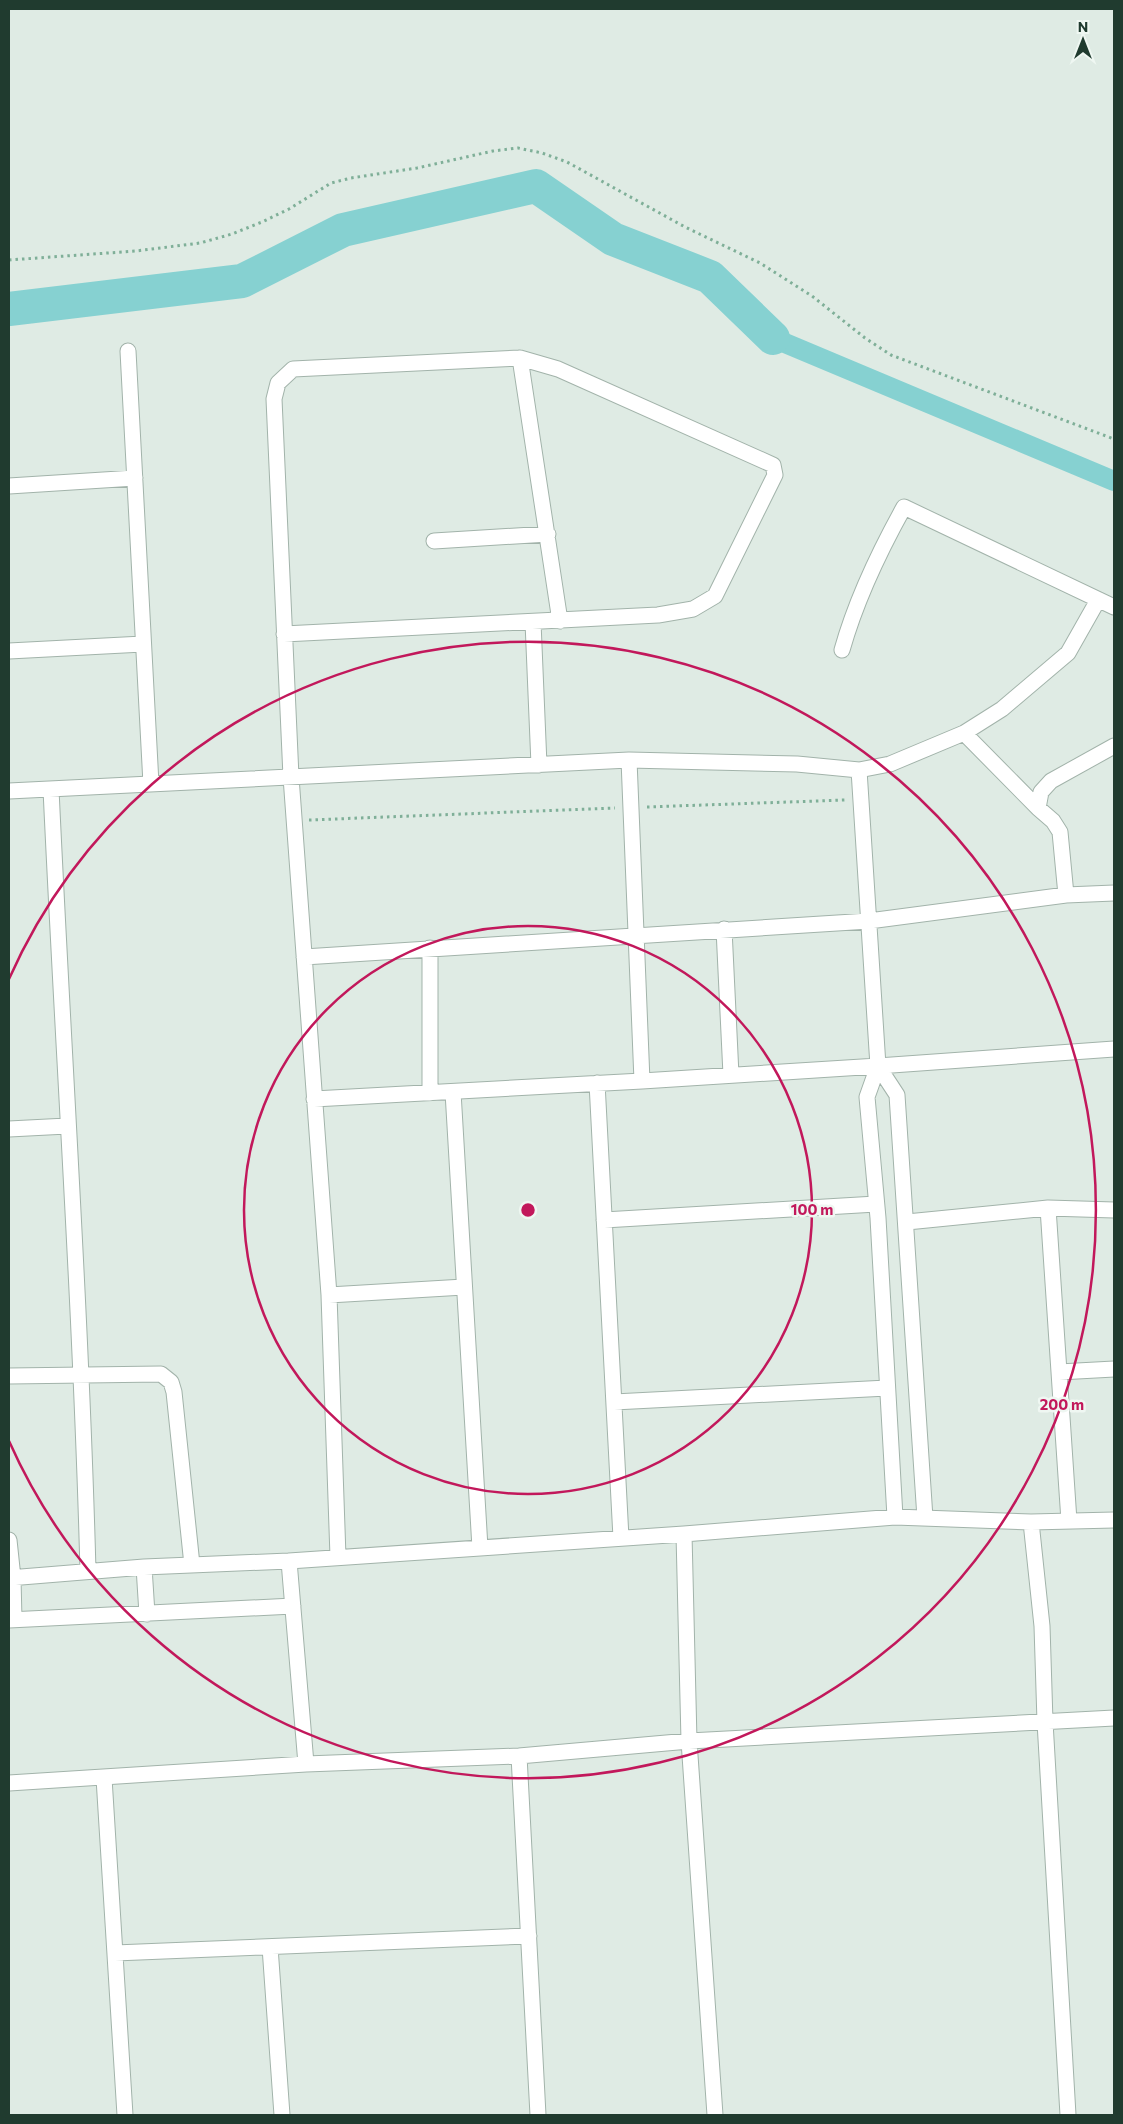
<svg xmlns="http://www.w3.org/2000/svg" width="1123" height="2124" viewBox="0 0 1123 2124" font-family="Commissioner,sans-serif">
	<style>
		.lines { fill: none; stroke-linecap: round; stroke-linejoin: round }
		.canal { stroke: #86d1d1; stroke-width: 20 }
		.river { stroke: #86d1d1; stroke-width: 34 }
		.minor-casing { stroke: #a2b3aa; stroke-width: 17 }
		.path { stroke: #7faf98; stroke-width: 3; stroke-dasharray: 2.5 4; stroke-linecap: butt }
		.minor { stroke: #fff; stroke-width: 15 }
		.ring { fill: none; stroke: #c2185b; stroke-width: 2.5 }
		.centre { fill: #c2185b; stroke: #eff7f2; stroke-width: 2.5 }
		.ring-label { font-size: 15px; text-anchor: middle; font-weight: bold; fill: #c2185b; stroke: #eff7f2; stroke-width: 5; stroke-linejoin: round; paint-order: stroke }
	</style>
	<rect width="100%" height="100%" fill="#dfebe4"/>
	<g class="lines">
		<!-- canal -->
		<path class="canal" d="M773,338L1114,481"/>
		<!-- river -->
		<path class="river" d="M9,309L242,281L343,230L536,186L613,239L710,277L773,338"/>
		<defs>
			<path id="minor" d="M128,351L151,784
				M520,358L560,621
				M9,486L135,478
				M434,541L548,534
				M533,622L539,765
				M284,634L658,615L693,609L715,596L775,475L773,465L558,369L520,358L293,369L278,383L274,399L291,777L329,1295L338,1557
				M842,650C856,600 879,552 904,507L1114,607
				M9,651L143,644
				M964,733L1038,808L1053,821L1060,832L1066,895
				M51,789C63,1050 81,1310 88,1571
				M9,791L629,760L797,764L859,770L890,764L964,733L1002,709L1068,653L1098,600
				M1038,808L1041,792L1051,781L1114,746
				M724,929L731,1075
				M430,948V1093
				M304,957L869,921L1066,895L1114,893
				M878,1066L1114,1049
				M642,1081L878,1066L859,770
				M597,1083L621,1538
				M453,1092L480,1548
				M314,1099L642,1081L629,760
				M9,1129L67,1126
				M1048,1208L1069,1521
				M604,1220L876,1204
				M907,1222L1048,1208L1114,1210
				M329,1295L464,1287
				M1059,1372L1114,1369
				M9,1376L161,1374L171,1382L174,1392L192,1565
				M614,1402L887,1388
				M895,1517L878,1218L867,1097L878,1066L897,1095L925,1518
				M1031,1522L1042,1626L1045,1722L1068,2115
				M684,1534L689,1741L715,2115
				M9,1540L13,1578L14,1620
				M289,1561L306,1764
				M144,1567L147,1614
				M9,1578L144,1567L289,1561L684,1534L895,1517L1031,1522L1114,1520
				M9,1620L293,1606
				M519,1756L538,2115
				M104,1778L125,2115
				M9,1783L306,1764L519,1756L689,1741L1114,1718
				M270,1947L282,2115
				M115,1953L529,1936"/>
		</defs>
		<!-- minor casing -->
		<use href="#minor" class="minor-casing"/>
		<!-- path -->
		<path class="path" d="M9,260L136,251L200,243L232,234L262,222L289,209L331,183L351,178L417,168L493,151L518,148L542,153L567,162L685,227L760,263L812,296L865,338L891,355L1114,439
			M647,807L845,800
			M309,820L615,808"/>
		<!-- minor -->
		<use href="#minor" class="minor"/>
	</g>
	<!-- distance rings -->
	<g class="ring">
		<circle cx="528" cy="1210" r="284"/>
		<path d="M9 979A568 568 0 1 1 9 1441"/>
	</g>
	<circle cx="528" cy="1210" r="8" class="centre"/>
	<g class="ring-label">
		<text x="812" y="1215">100 m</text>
		<text x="1062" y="1410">200 m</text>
	</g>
	<!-- border -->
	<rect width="1123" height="2124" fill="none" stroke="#203b2f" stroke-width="20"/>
	<!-- north arrow -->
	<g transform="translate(1083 40)" stroke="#eff7f2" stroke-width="4" paint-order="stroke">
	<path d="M0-4L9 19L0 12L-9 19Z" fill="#203b2f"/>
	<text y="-8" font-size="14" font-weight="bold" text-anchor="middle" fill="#203b2f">N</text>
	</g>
</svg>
